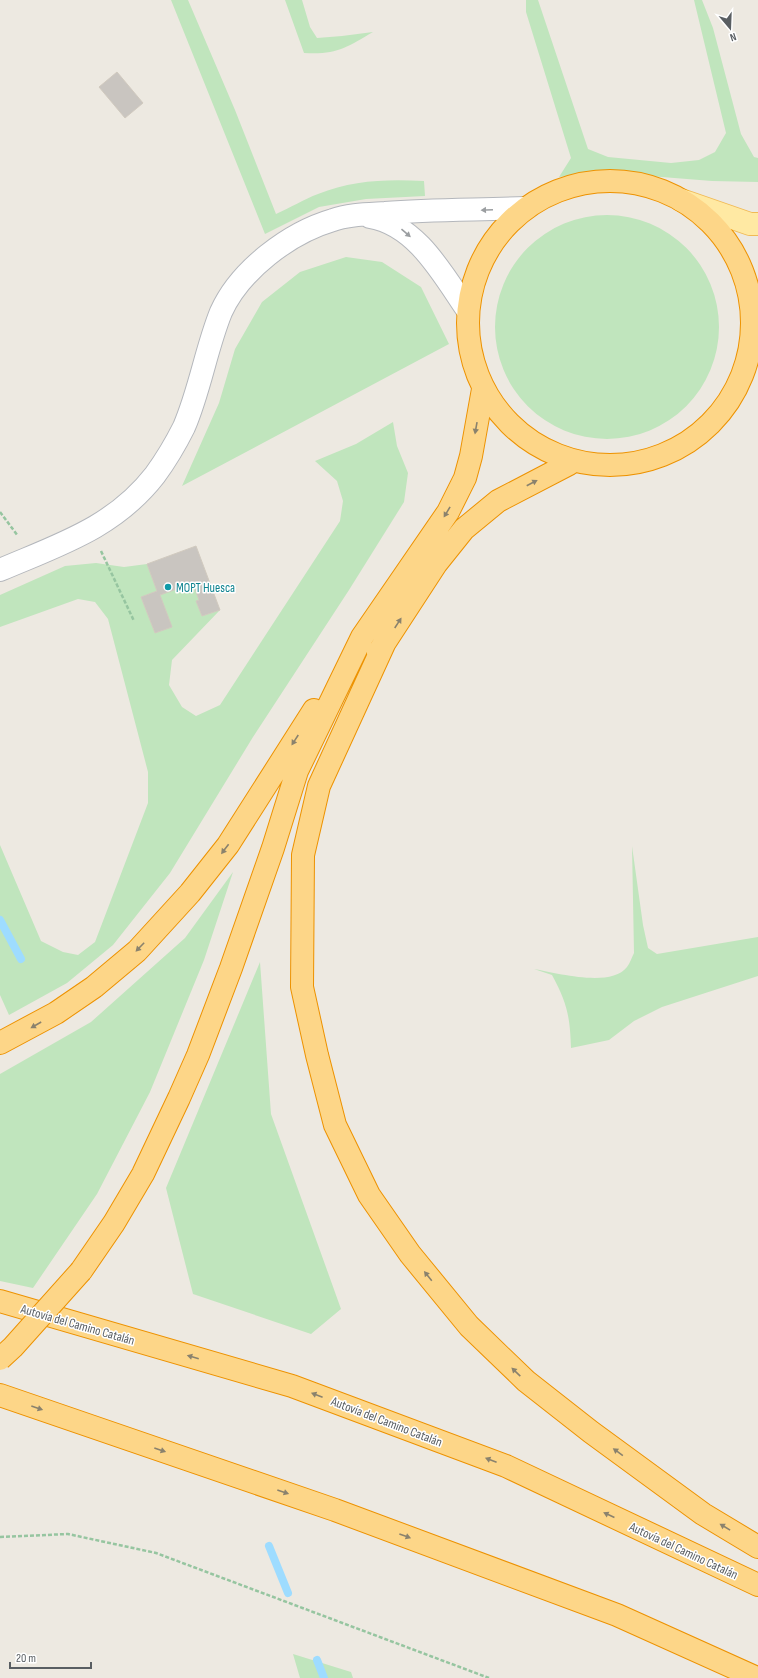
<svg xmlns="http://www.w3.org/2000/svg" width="758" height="1678" viewBox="0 0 758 1678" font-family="'Sofia Sans Condensed',sans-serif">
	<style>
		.green { fill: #c0e5bd }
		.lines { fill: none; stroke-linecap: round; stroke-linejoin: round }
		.stream { stroke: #9edcff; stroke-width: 8 }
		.building { fill: #c9c5c0; stroke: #d1cabf }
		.minor-casing { stroke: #b4b7bc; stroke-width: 24 }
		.major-casing { stroke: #f1ba55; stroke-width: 24 }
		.highway-casing { stroke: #ed9200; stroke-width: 24 }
		.path { stroke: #96c5a0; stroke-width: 2.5; stroke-dasharray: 4 2; stroke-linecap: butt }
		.minor { stroke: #fff; stroke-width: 22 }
		.major { stroke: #ffe9a3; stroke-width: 22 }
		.highway { stroke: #fdd688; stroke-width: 22 }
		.highway-bridge-casing { stroke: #ed9200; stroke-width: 24; stroke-linecap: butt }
		.highway-bridge { stroke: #fdd688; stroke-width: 22 }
		.oneway { fill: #9b9ea1 }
		.oneway2 { fill: #8a826d }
		.culture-dot { fill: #0f9aa8; stroke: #fff; stroke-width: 1.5 }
		.labels { text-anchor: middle; stroke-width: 3; stroke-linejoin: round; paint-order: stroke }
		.culture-label { font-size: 13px; fill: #0d838f; stroke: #fff; text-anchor: start }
		.street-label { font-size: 13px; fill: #595e62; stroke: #fff }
	</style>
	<rect width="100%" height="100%" fill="#ede9e1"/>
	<!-- green -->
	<path class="green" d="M171,0H188L235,110L276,214C290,208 304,199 318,194C352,180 387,179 424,181L425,196L366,199L319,207L265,234Z
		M285,0H302L310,27L317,38L342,36L373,32C346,48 336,55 304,53Z
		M526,0H538L588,149L608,157L671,163L699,160L715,152L726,133L694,0H702L713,28L741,134L754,157L758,158V182L712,181L599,172L559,177L571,158L526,12Z
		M495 327a112 112 0 1 1 224 0a112 112 0 1 1-224 0Z
		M346,257L382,262L421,287L449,344L182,486L219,403L235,349L262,302L300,272Z
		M393,422L397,446L408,473L404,502L349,590L253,737L170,873L113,945L67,983L9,1015L0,995V845L41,941L63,952L78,955L95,942L148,803V772L108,619L95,602L78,599L0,627V595L65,566L96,563L124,567L147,564L157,591L141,597L155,633L171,627L160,595L193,583L199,600L196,601L202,616L220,610L172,660L169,685L182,707L196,716L220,705L340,521L343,501L337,481L315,461L356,444Z
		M632,846L643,925L648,948L657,954L758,937V976L662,1007L634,1021L609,1040L571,1048C570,1016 567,1003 552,975L534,969C557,973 611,988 627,967C630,963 632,957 634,953Z
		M233,872L204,960L150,1092L97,1194L33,1288L0,1281V1074L91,1022L185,938Z
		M260,962L271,1114L341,1309L311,1334L193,1294L166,1188Z
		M293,1654L351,1672L353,1678H300Z"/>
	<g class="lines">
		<!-- stream -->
		<path class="stream" d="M0,920L21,959
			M269,1546L288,1593
			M317,1660L324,1678"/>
	</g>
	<!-- building -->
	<path class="building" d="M117,72L143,103L125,118L99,87Z
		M196,546L220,610L202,616L196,601L199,600L193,583L160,595L172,627L155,633L141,597L157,591L147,564Z"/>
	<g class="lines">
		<defs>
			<path id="minor" d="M370,217C417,225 443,275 468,311
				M0,570C58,545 114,528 155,475C166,460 176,443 184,427C200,390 206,349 221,312C240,270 289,233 333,220C349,214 368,214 385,213C432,209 479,210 526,208"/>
			<path id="major" d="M681,200L750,224H758
				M752,336L758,322"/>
			<path id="highway" d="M468 323a142 142 0 1 1 284 0a142 142 0 1 1-284 0Z
				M385,642L319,786L303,855L302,987L317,1055L335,1125L369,1195L410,1254L469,1326L526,1381L591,1432L703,1514L758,1547
				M378,653L436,564L464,529L498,501L569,464
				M0,1043L56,1013L94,987L137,951L190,893L228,845L314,710
				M81,1271L114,1223L143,1174L179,1098L198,1055L231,968L273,848L297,771L362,637L448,512L465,478L471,456L483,389
				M0,1301L292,1386L506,1466L758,1585
				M0,1395L335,1510L617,1615L757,1678"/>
		</defs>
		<!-- minor casing -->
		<use href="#minor" class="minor-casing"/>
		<!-- major casing -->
		<use href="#major" class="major-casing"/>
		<!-- highway casing -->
		<use href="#highway" class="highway-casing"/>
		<!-- path -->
		<path class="path" d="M0,512L18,536
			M101,551L134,621
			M0,1537L68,1534L156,1553L489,1678"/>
		<!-- minor -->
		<use href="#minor" class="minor"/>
		<!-- major -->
		<use href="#major" class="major"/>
		<!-- highway -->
		<use href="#highway" class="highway"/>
		<defs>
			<path id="highway-bridge" d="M0,1359L13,1347L81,1271"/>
		</defs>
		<!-- highway-bridge casing -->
		<use href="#highway-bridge" class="highway-bridge-casing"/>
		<!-- highway-bridge -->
		<use href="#highway-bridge" class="highway-bridge"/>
	</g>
	<!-- one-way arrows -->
	<defs><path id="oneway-solid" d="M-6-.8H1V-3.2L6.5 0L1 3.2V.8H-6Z"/></defs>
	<g class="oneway">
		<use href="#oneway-solid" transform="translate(487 210) rotate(178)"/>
		<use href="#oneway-solid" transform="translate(406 233) rotate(41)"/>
	</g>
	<g class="oneway2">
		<use href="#oneway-solid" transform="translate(476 428) rotate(100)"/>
		<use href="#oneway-solid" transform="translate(532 483) rotate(-28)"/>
		<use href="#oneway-solid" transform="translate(447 512) rotate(121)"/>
		<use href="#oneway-solid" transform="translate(398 623) rotate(-57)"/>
		<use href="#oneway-solid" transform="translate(295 740) rotate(123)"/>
		<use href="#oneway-solid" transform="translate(225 849) rotate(127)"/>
		<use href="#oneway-solid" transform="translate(140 947) rotate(134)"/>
		<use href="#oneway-solid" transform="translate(36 1025) rotate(150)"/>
		<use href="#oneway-solid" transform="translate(428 1276) rotate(-129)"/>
		<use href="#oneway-solid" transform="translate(193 1357) rotate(-164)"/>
		<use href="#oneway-solid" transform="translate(516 1372) rotate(-136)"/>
		<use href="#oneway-solid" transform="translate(317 1395) rotate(-159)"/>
		<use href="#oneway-solid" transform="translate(37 1408) rotate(19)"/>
		<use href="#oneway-solid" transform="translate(160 1450) rotate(19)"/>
		<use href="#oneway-solid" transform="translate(618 1452) rotate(-144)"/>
		<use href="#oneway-solid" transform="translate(491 1460) rotate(-159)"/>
		<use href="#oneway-solid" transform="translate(283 1492) rotate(19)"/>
		<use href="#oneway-solid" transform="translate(609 1515) rotate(-155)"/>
		<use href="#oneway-solid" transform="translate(725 1527) rotate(-149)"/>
		<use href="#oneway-solid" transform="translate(405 1536) rotate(20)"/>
	</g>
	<!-- markers -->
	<circle class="culture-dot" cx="168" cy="587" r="4"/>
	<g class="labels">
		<!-- culture labels -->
		<g class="culture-label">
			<text x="176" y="592">MOPT Huesca</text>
		</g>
		<!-- street labels -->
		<g class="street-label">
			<text transform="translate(78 1324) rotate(16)" y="5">Autovía del Camino Catalán</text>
			<text transform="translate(387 1421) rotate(21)" y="5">Autovía del Camino Catalán</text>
			<text transform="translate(684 1550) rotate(25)" y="5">Autovía del Camino Catalán</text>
		</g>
	</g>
	<!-- north arrow -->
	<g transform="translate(730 28) rotate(161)" stroke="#ffffff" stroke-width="3" paint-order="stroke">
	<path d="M0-3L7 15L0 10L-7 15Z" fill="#595e62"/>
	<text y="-6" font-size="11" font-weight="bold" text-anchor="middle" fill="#595e62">N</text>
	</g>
	<!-- scale -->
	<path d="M10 1662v6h81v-6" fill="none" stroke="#595e62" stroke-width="2"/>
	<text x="16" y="1662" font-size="12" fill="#595e62" stroke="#ffffff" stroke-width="3" paint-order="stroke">20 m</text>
</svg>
